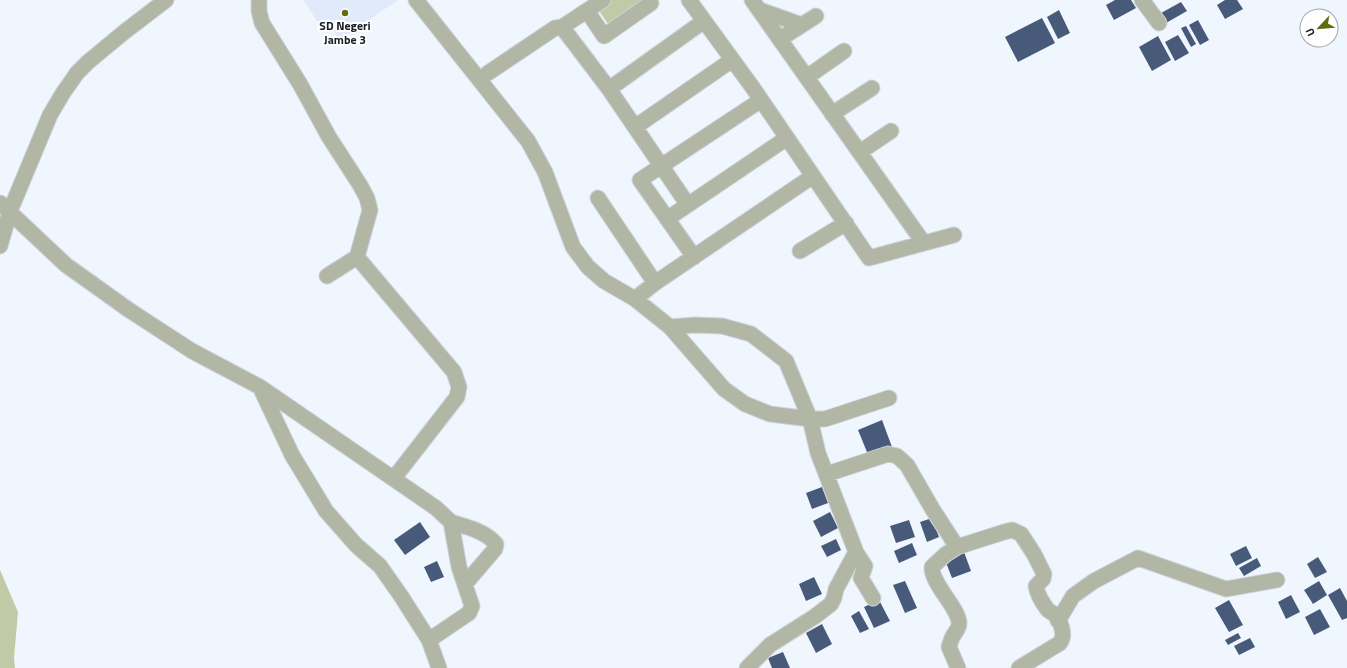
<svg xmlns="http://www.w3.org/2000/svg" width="1347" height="668" viewBox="0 0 1347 668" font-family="'Titillium Web',sans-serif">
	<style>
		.built { fill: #e1eafb }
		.green { fill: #c2c9a6 }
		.building { fill: #485a7a }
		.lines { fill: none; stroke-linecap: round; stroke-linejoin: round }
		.minor-casing { stroke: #ced4db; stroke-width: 17 }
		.minor { stroke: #b2b6a4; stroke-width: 15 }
		.poi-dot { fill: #626b11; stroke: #fff; stroke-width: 1.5 }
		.labels { text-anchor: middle; stroke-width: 4; stroke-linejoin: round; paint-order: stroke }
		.poi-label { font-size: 12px; font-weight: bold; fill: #1a1f26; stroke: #fff }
	</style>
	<rect width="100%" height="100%" fill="#f0f6fe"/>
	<!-- built -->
	<path class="built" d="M303,0H398L340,40L330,26L324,31Z"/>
	<!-- green -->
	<path class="green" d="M609,0H641L644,5L610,27L597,8Z
		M0,570L18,612L14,658L15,668H0Z"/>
	<!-- building -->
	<path class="building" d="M1115,0H1131L1136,8L1114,20L1106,5Z
		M1225,0H1237L1243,9L1225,19L1217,5Z
		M1181,2L1187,11L1166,23L1161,13Z
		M1059,10L1070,33L1058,39L1047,17Z
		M1042,18L1055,43L1018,62L1005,37Z
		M1198,20L1209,40L1200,45L1189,25Z
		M1186,26L1196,44L1191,47L1181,28Z
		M1178,35L1189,53L1175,61L1165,42Z
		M1158,36L1171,60L1152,71L1139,47Z
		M882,420L892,447L869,457L858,430Z
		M822,487L828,503L812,509L806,493Z
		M830,512L838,528L821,537L813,521Z
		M932,518L939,537L927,542L920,522Z
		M909,520L915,537L896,543L890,526Z
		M420,522L430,537L405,555L394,540Z
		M836,539L841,550L827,557L821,546Z
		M912,543L917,555L899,563L894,551Z
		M1246,546L1252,558L1236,566L1230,554Z
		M964,552L971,571L952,578L945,560Z
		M1318,557L1327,572L1315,578L1307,564Z
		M1257,558L1261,566L1244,576L1239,568Z
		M437,561L444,577L431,582L424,567Z
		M814,577L822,594L806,601L799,584Z
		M905,581L917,608L905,613L893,585Z
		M1319,581L1327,595L1313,604L1304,590Z
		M1340,588L1347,601V618L1342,620L1328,595Z
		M1291,595L1300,612L1286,619L1278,602Z
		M879,600L890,621L874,628L864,607Z
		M1229,600L1243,625L1229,632L1215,608Z
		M1320,609L1330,627L1314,635L1305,617Z
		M859,611L869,629L860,633L851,616Z
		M822,624L832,644L816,653L806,633Z
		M1238,633L1241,638L1228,645L1225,640Z
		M1250,638L1255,647L1239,655L1234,646Z
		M783,652L790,668H772L768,658Z"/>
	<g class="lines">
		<defs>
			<path id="minor" d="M259,0V11L262,23L300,84L329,137L360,185L367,198L370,210L357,257L327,276
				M416,0L528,141L545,172L573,247L588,267L604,281L635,299L670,327L695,325L722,326L751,334L786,361L810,419L818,453L856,552L865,566L861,578L873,598
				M603,0L562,27L609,89L688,205
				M689,0L753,88L869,258L954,235
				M752,0L923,242
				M1142,0L1159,23
				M760,10L802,25
				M587,11L604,36L651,3L649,0
				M780,39L816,16
				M488,73L555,28L562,27
				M807,77L844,51
				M609,89L704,21
				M832,114L872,88
				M635,127L732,60
				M860,152L891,131
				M598,198L655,283
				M0,203L66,265L129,310L192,351L260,387L292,455L326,511L356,545L380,566L401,596L429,640L439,668
				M667,219L787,138
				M0,246L10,211L50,115L63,93L77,73L88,62L123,33L166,0
				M800,251L846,223
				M357,257L454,372L459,387L457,397L394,478
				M694,257L640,180L761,100
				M635,299L655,283L813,176
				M670,327L724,389L745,404L770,414L810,419H825L889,398
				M260,387L436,508L451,522L459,567L472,606L469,613L429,640
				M827,474L888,454L897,456L907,465L933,510L957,547
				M451,522C467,527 485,531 496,544L495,549L465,584
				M1058,621L1073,596L1094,581L1138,558L1226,589L1277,580
				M747,668L770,645L814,617L831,604L834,598L836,589L856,552
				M958,668L949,647C950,644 951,640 952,638C954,633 959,629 959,624C960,609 931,584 932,567L946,554L957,547L1004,532L1012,530L1021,534L1034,554L1044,574L1043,579L1036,586C1037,594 1042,602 1047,609C1049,612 1052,612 1054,614C1061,621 1066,635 1060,643L1019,668"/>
		</defs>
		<!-- minor casing -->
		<use href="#minor" class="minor-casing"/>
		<!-- minor -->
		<use href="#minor" class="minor"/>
	</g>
	<!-- markers -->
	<circle class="poi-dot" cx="345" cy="13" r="4"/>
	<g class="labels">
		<!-- poi labels -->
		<g class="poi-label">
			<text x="345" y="30">SD Negeri<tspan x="345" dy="14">Jambe 3</tspan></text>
		</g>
	</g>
	<!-- north arrow -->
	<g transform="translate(1319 28) rotate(244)"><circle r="19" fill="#ffffff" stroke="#a3a5a8"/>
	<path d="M0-3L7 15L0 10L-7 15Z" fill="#626b11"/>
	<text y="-6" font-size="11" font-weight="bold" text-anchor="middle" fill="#1a1f26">U</text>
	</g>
</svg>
